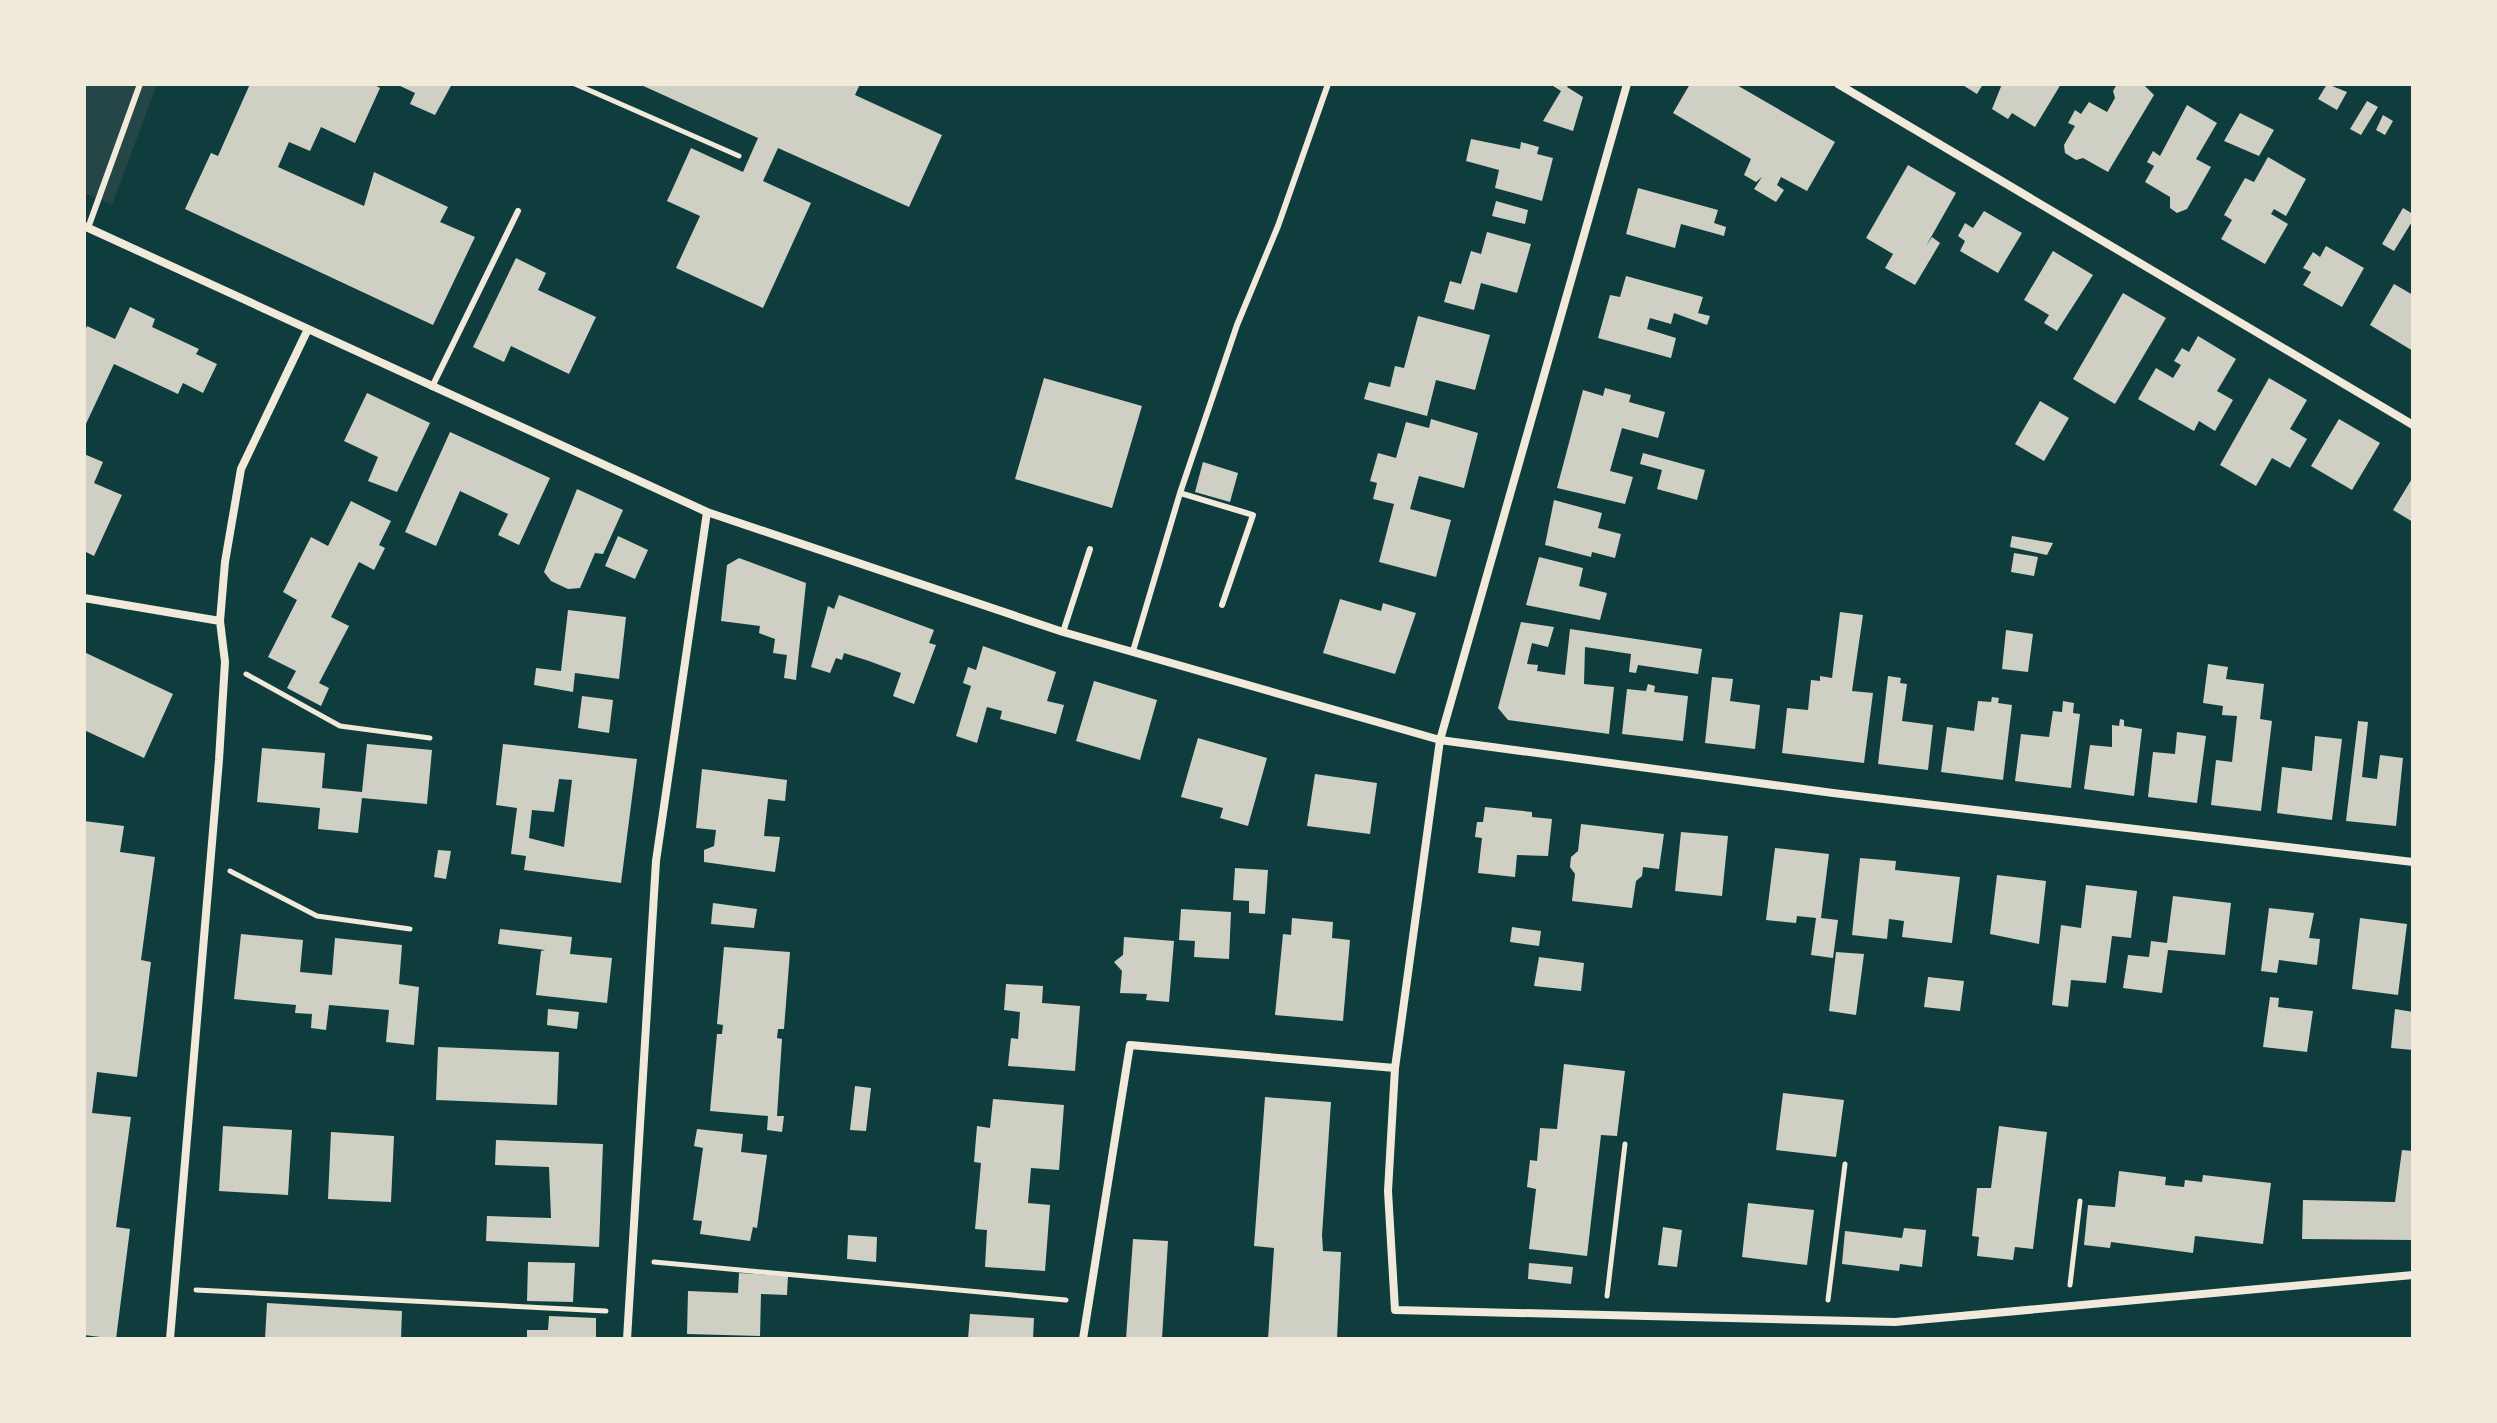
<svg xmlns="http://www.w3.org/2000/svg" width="2497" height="1423" viewBox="0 0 2497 1423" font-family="Ubuntu,sans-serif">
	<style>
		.green { fill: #244646 }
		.building { fill: #cfcfc3; fill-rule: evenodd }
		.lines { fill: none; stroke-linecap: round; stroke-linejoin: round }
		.path { stroke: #f1e9da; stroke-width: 5 }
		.service { stroke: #f1e9da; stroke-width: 6 }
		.minor { stroke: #f1e9da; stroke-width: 8 }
	</style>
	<rect width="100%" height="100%" fill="#0f3d3e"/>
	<!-- green -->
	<path class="green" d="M84,84H157L112,205L84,193Z"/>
	<!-- building -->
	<path class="building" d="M250,84H373L380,88L355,143L321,127L310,151L289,142L278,167L364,206L374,172L448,207L440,222L475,237L433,325L185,209L211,153L218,156Z
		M396,84H452L435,115L410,104L415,93Z
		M639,84H860L855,95L942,135L909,207L778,148L763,181L811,203L763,308L676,268L700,216L667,201L691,148L743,172L758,138Z
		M1550,84H1569L1567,87L1583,97L1573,131L1543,121L1561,91Z
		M1690,84H1735L1835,142L1807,191L1781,177L1777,185L1784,190L1776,202L1754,189L1762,177L1756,182L1744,175L1751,159L1673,113Z
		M1961,84H1983L1977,94Z
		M2002,84H2061L2035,127L2012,113L2008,119L1992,109Z
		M2117,84H2143L2154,95L2108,172L2083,158L2076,160L2065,153L2064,145L2075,126L2068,123L2075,110L2081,114L2089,102L2107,112L2115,98L2113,91Z
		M2327,84L2347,92L2337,110L2318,99Z
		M2367,101L2378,107L2361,135L2350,129Z
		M2187,105L2217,123L2196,159L2211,167L2187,209L2177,213L2170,208V197L2145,182L2154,166L2147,162L2153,151L2160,156Z
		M2240,113L2274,130L2259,156L2224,141Z
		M2383,115L2393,121L2385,135L2376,130Z
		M1471,139L1520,149L1521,142L1539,147L1537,154L1553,158L1542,201L1495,188L1499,170L1466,161Z
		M2268,157L2306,179L2286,216L2274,209L2271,214L2288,224L2265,264L2221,239L2232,220L2224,215L2245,178L2254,182Z
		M1908,165L1956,193L1926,246L1932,237L1940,243L1915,285L1885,268L1893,254L1866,238Z
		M1638,188L1718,210L1714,223L1726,227L1724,236L1681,224L1675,248L1626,234Z
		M1496,201L1528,210L1525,224L1492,216Z
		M2403,208L2413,214V220L2394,251L2382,244Z
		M1984,211L2022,233L1998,273L1960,251L1965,241L1958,236L1965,223L1973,228Z
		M1487,232L1531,244L1517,293L1481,283L1474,310L1444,302L1450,281L1461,284L1471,251L1481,254Z
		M2326,246L2364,268L2342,307L2303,285L2311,272L2303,268L2313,252L2320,257Z
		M2053,251L2093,275L2057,331L2044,323L2049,315L2024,300Z
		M516,258L546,273L538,290L596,317L569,374L511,346L504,362L473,347Z
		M1626,276L1703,297L1698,313L1710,316L1707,325L1674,313L1671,324L1650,318L1647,329L1676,338L1671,358L1598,338L1610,295L1620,297Z
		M2394,284L2413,295V351L2370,325Z
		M2123,293L2166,318L2115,404L2073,379Z
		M130,307L155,319L152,327L199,349L196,354L217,364L203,393L183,383L178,394L114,364L84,428V334L87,326L115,339Z
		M1418,316L1490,335L1475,390L1436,380L1427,416L1364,399L1369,382L1390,387L1395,366L1404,368Z
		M2198,336L2236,359L2217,391L2233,400L2215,431L2199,421L2194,431L2138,399L2156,368L2173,378L2181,365L2174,361L2182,348L2189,352Z
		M1044,378L1142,406L1112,508L1015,479Z
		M2269,378L2307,400L2290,429L2307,439L2290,468L2272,458L2256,486L2220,465Z
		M1605,388L1631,395L1629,402L1665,412L1658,438L1622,428L1610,471L1633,477L1625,504L1557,488L1583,390L1603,396Z
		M367,393L430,423L397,492L368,481L378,457L344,441Z
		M2040,401L2069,418L2044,461L2015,444Z
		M1431,419L1478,433L1464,488L1419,476L1410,509L1451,520L1436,577L1379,562L1394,504L1373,499L1377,483L1370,481L1378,453L1396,458L1406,422L1429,428Z
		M2339,419L2380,443L2352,490L2311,466Z
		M450,432L550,478L519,545L498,535L508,514L460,491L436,546L405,532Z
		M1643,453L1705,470L1697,500L1657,489L1662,470L1640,464Z
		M84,454L103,462L94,483L122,495L94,556L84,551Z
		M1203,462L1238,473L1230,502L1195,492Z
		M2413,477V522L2393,510Z
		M577,489L623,510L603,554L595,553L580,588L568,589L551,581L544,572Z
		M1554,500L1602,513L1598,528L1621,534L1615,558L1592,552L1591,557L1545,545Z
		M351,501L391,521L379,545L385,548L374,570L359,562L331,617L349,626L319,683L329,688L321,706L287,688L296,671L268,657L297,600L283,592L311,537L328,546Z
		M618,536L648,550L635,579L605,566Z
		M2012,536L2053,543L2047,555L2010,547Z
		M2014,553L2038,557L2034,576L2011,572Z
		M1539,557L1583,568L1579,586L1607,593L1600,620L1526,605Z
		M739,558L806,583L796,680L784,678L787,655L773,653L775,639L759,633L760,626L721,621L727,565Z
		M839,595L934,630L929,643L936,645L914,704L893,696L901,673L869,661L844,653L842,660L836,658L830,673L811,667L828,606L834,609Z
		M1340,599L1381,611L1383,603L1416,613L1395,674L1323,653Z
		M568,610L626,617L619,679L575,673L573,692L534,685L536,668L561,671Z
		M1840,612L1863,615L1852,691L1873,693L1864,763L1782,753L1787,708L1808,710L1811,680L1820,681V676L1832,678Z
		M1521,622L1554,627L1548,647L1532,643L1527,664L1538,665L1537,671L1565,675L1570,629L1702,649L1698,674L1638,665L1636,673L1629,672L1631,654L1585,647L1584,684L1614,687L1609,734L1508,720L1498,708Z
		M2006,630L2033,634L2028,672L2002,669Z
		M983,646L1056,672L1047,701L1064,705L1056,734L1000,719L1002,711L987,707L977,743L956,736L971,686L963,683L968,667L976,670Z
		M84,652L173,694L144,758L84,730Z
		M2208,664L2228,667L2226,679L2264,684L2260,719L2272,721L2261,811L2211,805L2216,760L2232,762L2237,716L2222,715L2223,706L2203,703Z
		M1888,676L1901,678L1900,683L1907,684L1902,721L1933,725L1928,770L1878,764Z
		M1712,677L1733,679L1730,701L1760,705L1755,749L1705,743Z
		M1094,681L1157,700L1140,760L1076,741Z
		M1648,684L1655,686L1654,692L1688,696L1683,741L1622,734L1627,689L1646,691Z
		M582,696L613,700L609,733L578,728Z
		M1992,697L1999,698L1998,703L2012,705L2003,780L1941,772L1947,727L1974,731L1978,701L1991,702Z
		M2063,701L2074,703L2073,713L2080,714L2071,788L2015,781L2021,734L2049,737L2053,711L2062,712Z
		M2120,719L2124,720V726L2142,729L2134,796L2084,789L2090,745L2112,747V725L2119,726Z
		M2358,721L2368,722L2362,777L2377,779L2380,755L2403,758L2396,826L2346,821Z
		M2177,732L2206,736L2197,803L2148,797L2153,752L2175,754Z
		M2315,736L2342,739L2332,820L2277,813L2282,767L2312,771Z
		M1198,738L1267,758L1248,826L1220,818L1223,808L1181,797Z
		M367,744L432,750L427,804L362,798L358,833L318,829L320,808L257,802L262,748L325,753L322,788L362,792Z
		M503,744L637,759L621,883L524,870L526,856L511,854L517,808L496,805ZM559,779L572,780L564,847L529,838L532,810L554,812Z
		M702,769L787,780L785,801L768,799L764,836L780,837L775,872L704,862V850L714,846L716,830L696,828Z
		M1315,774L1377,783L1370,834L1307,826Z
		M1485,807L1532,812V817L1552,819L1548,856L1517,855L1515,877L1478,873L1482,838L1475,837L1477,822H1483Z
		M84,821L124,826L120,852L155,857L141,960L151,962L137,1077L97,1072L92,1113L131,1117L116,1227L130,1229L116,1339L84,1335Z
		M1581,824L1664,834L1659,869L1643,867L1642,876L1636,881L1632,908L1572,901L1575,874L1570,867L1571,857L1578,851Z
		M1681,832L1728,836L1722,896L1675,891Z
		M1775,848L1829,854L1821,918L1838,920L1833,958L1811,955L1816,918L1797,916L1796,923L1766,920Z
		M438,850L451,851L446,879L434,877Z
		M1860,858L1896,861L1895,870L1960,877L1952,943L1902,937L1904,921L1889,919L1887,939L1852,935Z
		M1235,868L1268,870L1265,914L1249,913V901L1233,900Z
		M1997,875L2046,881L2039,944L1990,934Z
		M2086,885L2137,891L2131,938L2112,936L2106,983L2071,980L2068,1007L2052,1005L2061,925L2081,928Z
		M2173,896L2231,903L2225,955L2168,950L2162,993L2123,988L2128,955L2149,957L2151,941L2167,943Z
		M713,903L757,909L754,928L711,924Z
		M2269,908L2314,913L2309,938L2320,939L2317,965L2279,960L2277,973L2261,971Z
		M1181,909L1231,912L1229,959L1194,957L1195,941L1179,940Z
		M1292,918L1333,922L1332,938L1350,940L1343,1021L1275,1015L1283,934L1291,935Z
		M2360,918L2407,924L2398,995L2352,989Z
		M1512,927L1541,931L1539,946L1510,942Z
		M500,929L572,937L570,954L612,958L607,1003L536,995L541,951L545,950L498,944Z
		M241,934L303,940L300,972L332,975L335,938L402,945L399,984L419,987L414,1045L386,1042L389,1010L329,1005L326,1030L311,1028L312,1014L295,1013L296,1005L234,999Z
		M1124,937L1174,941L1169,1002L1146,1000L1147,994L1120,993L1122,971L1114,962L1123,955Z
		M724,947L790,952L784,1029H778L777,1038L782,1039L777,1116H784L782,1132L767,1130L768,1116L710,1111L717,1034H722L723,1025L717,1024Z
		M1836,952L1864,954L1856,1015L1829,1011Z
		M1539,957L1584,963L1581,991L1534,986Z
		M1928,977L1964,981L1960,1011L1924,1007Z
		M1006,984L1043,986L1042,1003L1080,1006L1075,1071L1008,1066L1011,1038L1018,1039L1020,1012L1004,1010Z
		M2270,997L2279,998L2278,1007L2313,1011L2307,1052L2263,1047Z
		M548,1009L579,1012L577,1029L547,1025Z
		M2395,1009L2413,1012V1050L2391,1048Z
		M438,1047L559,1052L557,1105L436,1100Z
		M1564,1064L1625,1071L1617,1136L1601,1135L1587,1256L1529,1249L1536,1189L1527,1187L1530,1160L1537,1161L1540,1128L1557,1129Z
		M855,1086L871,1088L866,1131L850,1130Z
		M1783,1093L1844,1100L1836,1157L1776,1150Z
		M1265,1097L1331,1102L1322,1235L1323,1251L1341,1252L1337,1339H1268L1274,1248L1254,1246Z
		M993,1099L1064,1105L1059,1170L1031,1168L1028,1203L1050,1205L1045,1271L985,1267L987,1230L975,1229L981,1163L974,1162L977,1126L990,1128Z
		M223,1126L292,1130L288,1195L219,1191Z
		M1999,1126L2047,1132L2033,1249L2015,1247L2013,1260L1977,1256L1979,1237L1972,1236L1977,1188H1991Z
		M697,1129L743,1134L741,1152L767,1155L757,1228L753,1227L750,1241L700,1234L702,1221L693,1220L703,1148L694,1146Z
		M331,1132L394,1136L391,1202L328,1199Z
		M496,1140L603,1144L599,1247L486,1241L487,1216L551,1218L549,1167L495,1165Z
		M2402,1150L2413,1151V1240L2302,1239L2303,1200L2395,1202Z
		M2119,1171L2166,1177L2165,1185L2184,1187L2185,1180L2202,1182L2203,1175L2271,1183L2263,1244L2195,1236L2193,1253L2111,1242L2110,1248L2084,1245L2088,1205L2115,1207Z
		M1748,1203L1814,1210L1807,1265L1742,1257Z
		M1663,1227L1682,1230L1677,1267L1658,1265Z
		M1904,1228L1926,1230L1922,1267L1900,1264L1899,1271L1842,1264L1845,1231L1902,1238Z
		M848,1235L877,1237L876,1262L847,1259Z
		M1133,1239L1168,1241L1162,1339H1126Z
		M528,1262L575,1263L573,1302L527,1301Z
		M1529,1263L1573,1267L1571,1284L1528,1279Z
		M739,1273L788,1276L787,1295L761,1294L760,1336L687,1334L688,1291L738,1293Z
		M267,1303L402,1311L401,1339H265Z
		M970,1314L1034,1318L1033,1339H968Z
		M549,1316L596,1318V1339H527V1330H548Z"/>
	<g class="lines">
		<!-- path -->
		<path class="path" d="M575,84L739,156
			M246,674L340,726L430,738
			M230,871L317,916L410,929
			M654,1262L1066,1300
			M2070,1285L2080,1201
			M196,1290L606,1311
			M1607,1296L1625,1144
			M1828,1300L1845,1164"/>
		<!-- service -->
		<path class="service" d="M88,228L140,84
			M432,387L518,211
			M1180,493L1253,515L1222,605
			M1063,632L1090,549
			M1133,651L1180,493L1237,325L1278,226L1328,84"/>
		<!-- minor -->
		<path class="minor" d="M1627,84L1440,740L1395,1068L1388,1191L1395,1310L1895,1322L2413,1275
			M1838,84L2413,425
			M84,226L707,512L1063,632L1440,740L1833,793L2413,862
			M84,598L220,621
			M170,1339L219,760L225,662L220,621L225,562L241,469L308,329
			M627,1339L656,861L707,512
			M1083,1339L1130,1045L1395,1068"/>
	</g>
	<!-- border -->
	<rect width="2497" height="1423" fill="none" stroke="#f1e9da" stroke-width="172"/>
</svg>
